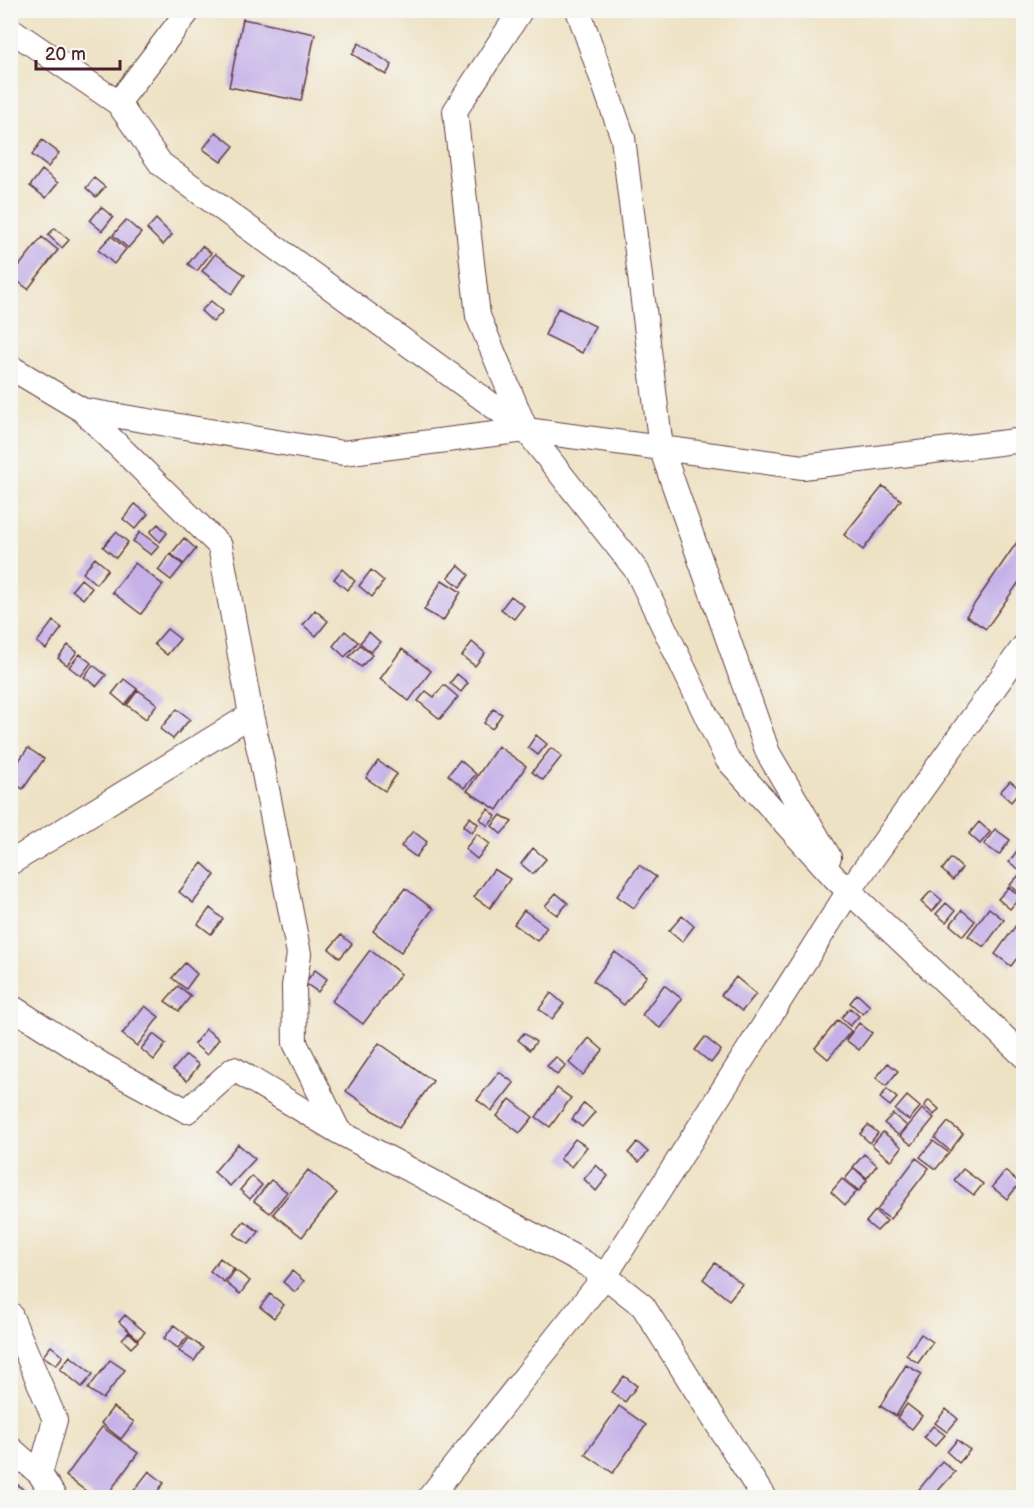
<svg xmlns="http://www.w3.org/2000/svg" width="1034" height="1508" viewBox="0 0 1034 1508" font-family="'Balsamiq Sans',sans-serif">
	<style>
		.building { fill: #c5b1e8 }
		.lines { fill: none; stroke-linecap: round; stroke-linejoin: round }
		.minor-casing { stroke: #633c42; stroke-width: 26 }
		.minor { stroke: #fff; stroke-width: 24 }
	</style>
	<rect width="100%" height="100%" fill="#f6f6f2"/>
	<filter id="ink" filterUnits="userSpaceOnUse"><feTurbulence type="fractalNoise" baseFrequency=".0167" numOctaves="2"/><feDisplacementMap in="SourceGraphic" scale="12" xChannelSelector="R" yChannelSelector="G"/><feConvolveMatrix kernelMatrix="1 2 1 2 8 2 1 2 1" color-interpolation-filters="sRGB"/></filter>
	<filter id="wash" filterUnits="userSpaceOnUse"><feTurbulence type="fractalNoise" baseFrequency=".008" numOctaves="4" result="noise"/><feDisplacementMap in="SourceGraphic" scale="24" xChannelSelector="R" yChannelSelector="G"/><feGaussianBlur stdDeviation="1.35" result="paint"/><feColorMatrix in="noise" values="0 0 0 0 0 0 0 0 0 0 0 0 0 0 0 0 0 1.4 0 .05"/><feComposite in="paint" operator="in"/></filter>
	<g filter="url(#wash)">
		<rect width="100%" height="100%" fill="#eee2c4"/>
		<g id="blocks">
			<!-- building -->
			<path class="building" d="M243,19L315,34L301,101L229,87Z
				M359,43L392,65L386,75L352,54Z
				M216,132L234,146L221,162L203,149Z
				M42,140L59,153L48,167L32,155Z
				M42,170L58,183L46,198L30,186Z
				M94,178L105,187L96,197L86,188Z
				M101,207L113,217L102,231L90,221Z
				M156,219L172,235L163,245L147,229Z
				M126,220L141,233L128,248L113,235Z
				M55,228L69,240L62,248L48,235Z
				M111,236L126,249L114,264L98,250Z
				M42,237L58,250L28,289L11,276Z
				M202,246L211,253L197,271L188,264Z
				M215,254L245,275L232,294L202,271Z
				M211,301L223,311L213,322L201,311Z
				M558,308L595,326L582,353L545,335Z
				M883,486L901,500L863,550L844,535Z
				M135,504L148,514L135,529L123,519Z
				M158,524L167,533L160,542L150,532Z
				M116,532L128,542L116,558L103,547Z
				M140,532L159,546L151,555L133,541Z
				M1024,532V575L986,629L966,616Z
				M184,538L196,549L184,564L171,554Z
				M170,554L183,565L171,580L158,570Z
				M95,558L108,569L96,584L83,573Z
				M135,563L163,585L141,614L112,592Z
				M458,565L469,575L460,587L448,577Z
				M342,569L355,581L347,590L334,579Z
				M371,570L384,581L372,597L359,586Z
				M81,579L92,588L83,599L72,590Z
				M442,580L461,592L443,621L424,610Z
				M511,596L524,606L514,619L501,609Z
				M315,610L328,621L316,636L303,625Z
				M53,621L62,628L46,649L37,642Z
				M167,629L180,639L167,655L154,644Z
				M345,631L358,642L345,657L333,646Z
				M369,632L380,642L371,652L360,643Z
				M472,642L485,653L475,666L462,656Z
				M68,645L77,652L67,665L58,658Z
				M360,645L372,655L361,667L349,657Z
				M402,649L431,671L409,701L380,679Z
				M80,654L91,663L81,676L69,667Z
				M93,665L106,675L97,686L84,677Z
				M457,674L468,683L461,692L450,683Z
				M124,679L137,689L125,705L112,694Z
				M444,685L458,697L440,719L418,701L426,691L434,697Z
				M138,690L157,704L146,719L127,705Z
				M177,709L190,719L173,739L160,729Z
				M493,709L502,714L492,729L484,723Z
				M536,735L547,744L538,755L528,747Z
				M498,746L526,766L497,810L467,791Z
				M28,748L44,759L23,789L10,781V757L18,762Z
				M551,748L562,756L543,780L532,772Z
				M460,760L476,774L464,788L448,775Z
				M378,761L397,774L385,791L366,778Z
				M1010,781L1021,790L1011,802L1000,792Z
				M488,809L496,816L488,826L480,819Z
				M501,815L512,822L501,834L492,826Z
				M470,817L478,824L472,833L463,826Z
				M979,822L990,832L980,844L969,834Z
				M995,829L1010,840L999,855L984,844Z
				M413,831L427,842L416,857L401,846Z
				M477,834L490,844L477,859L465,849Z
				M533,848L546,859L533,874L521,864Z
				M1019,848L1024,851V873L1009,862Z
				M951,858L962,868L953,880L942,870Z
				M202,863L215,875L193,903L179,892Z
				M639,865L656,877L634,908L617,896Z
				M494,869L510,879L490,908L474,897Z
				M1020,874L1024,876V893L1022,895L1010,885Z
				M1009,887L1020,897L1010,909L998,899Z
				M405,888L433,909L401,952L373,931Z
				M931,891L942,900L932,912L921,902Z
				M556,893L568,903L557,915L545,906Z
				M946,903L955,911L946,922L936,914Z
				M210,908L223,919L211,934L198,924Z
				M989,908L1004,920L984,947L968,936Z
				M524,910L547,927L537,941L514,924Z
				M962,910L975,921L963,936L950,925Z
				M682,916L694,926L682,942L669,931Z
				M1017,924L1024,929V949L1011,966L995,954Z
				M341,935L352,944L340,958L329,949Z
				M370,950L401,974L363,1024L332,1001Z
				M615,952L647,976L624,1005L593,981Z
				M185,963L197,974L186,989L172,978Z
				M315,970L327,979L318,992L305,983Z
				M736,977L756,994L742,1011L721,995Z
				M664,985L682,999L660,1028L642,1015Z
				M178,986L191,996L179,1011L165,1001Z
				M551,993L564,1004L552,1019L539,1009Z
				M857,994L870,1006L863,1014L850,1003Z
				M145,1006L159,1017L137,1046L122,1034Z
				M850,1008L859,1016L850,1026L841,1018Z
				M838,1020L851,1031L828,1059L815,1048Z
				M859,1023L872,1033L859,1050L846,1040Z
				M206,1029L219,1039L207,1055L194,1044Z
				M524,1033L536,1042L530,1050L518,1040Z
				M153,1034L166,1044L154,1060L141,1049Z
				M705,1037L721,1050L711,1063L695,1050Z
				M589,1038L603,1050L583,1075L569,1063Z
				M379,1043L433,1081L399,1128L346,1091Z
				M186,1055L199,1065L187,1081L173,1070Z
				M556,1057L566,1066L557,1075L547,1066Z
				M888,1063L898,1071L886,1086L876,1078Z
				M499,1072L514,1083L492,1111L477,1100Z
				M557,1088L571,1098L550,1127L536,1117Z
				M887,1089L897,1098L890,1106L880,1098Z
				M907,1096L920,1107L909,1120L895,1110Z
				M510,1099L533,1117L520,1133L497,1116Z
				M929,1100L939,1109L934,1115L924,1106Z
				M584,1103L595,1112L582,1127L572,1119Z
				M922,1109L934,1118L912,1145L900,1136Z
				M893,1114L907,1126L898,1135L884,1123Z
				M948,1122L963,1134L950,1151L935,1138Z
				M868,1125L878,1133L870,1143L860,1134Z
				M883,1132L902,1147L891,1161L872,1145Z
				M575,1139L587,1147L571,1167L560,1159Z
				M933,1141L949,1153L936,1169L920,1157Z
				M637,1142L648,1152L639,1162L628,1153Z
				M238,1144L255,1159L230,1186L214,1172Z
				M864,1154L877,1165L867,1178L853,1167Z
				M916,1158L929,1168L890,1219L877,1210Z
				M596,1165L608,1176L596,1191L584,1179Z
				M854,1168L867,1180L859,1191L845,1179Z
				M963,1169L983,1184L974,1195L954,1180Z
				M308,1170L337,1193L302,1237L273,1214Z
				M1005,1171L1020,1183L1007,1199L992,1187Z
				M252,1176L262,1185L250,1199L240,1190Z
				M842,1179L857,1191L845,1205L831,1192Z
				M271,1180L287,1192L270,1213L254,1201Z
				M875,1211L887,1221L877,1231L866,1222Z
				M244,1221L259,1232L249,1244L234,1234Z
				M220,1258L234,1269L224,1282L210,1271Z
				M715,1263L742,1284L729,1300L703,1279Z
				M235,1270L250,1281L240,1294L226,1283Z
				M292,1271L304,1281L295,1292L283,1282Z
				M270,1294L284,1305L274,1318L260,1307Z
				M125,1315L145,1332L138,1339L119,1322Z
				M174,1325L188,1336L178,1348L164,1338Z
				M129,1332L138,1341L131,1348L122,1339Z
				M921,1334L933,1342L918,1363L906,1355Z
				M189,1338L203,1348L194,1361L179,1351Z
				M51,1346L63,1356L56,1365L43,1356Z
				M70,1356L93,1374L82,1387L60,1369Z
				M110,1360L125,1370L103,1399L88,1389Z
				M906,1365L922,1374L896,1416L880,1406Z
				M624,1376L637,1386L625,1402L612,1392Z
				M907,1404L922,1416L912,1429L897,1418Z
				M619,1406L646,1425L613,1473L585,1454Z
				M113,1407L134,1422L121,1439L101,1423Z
				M946,1409L958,1419L947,1432L935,1423Z
				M933,1426L945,1435L935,1446L924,1437Z
				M102,1427L138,1453L105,1498H95L66,1476Z
				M957,1440L970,1450L959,1463L947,1452Z
				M942,1461L955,1472L934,1495L937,1498H912Z
				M149,1471L164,1483L152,1498H128Z
				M17,1484L27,1493L23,1498H17L10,1492Z"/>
		</g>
	</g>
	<g filter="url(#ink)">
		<use href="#blocks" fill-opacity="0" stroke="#633c42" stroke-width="1.5"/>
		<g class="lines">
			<defs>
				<path id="minor" d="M521,10L455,111L478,316L526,430
					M578,10L623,138L661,448L768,753L829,857
					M10,29L118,103L161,164L526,430L637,571L727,759L836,879L1024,1056
					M118,103L189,10
					M10,367L82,410L220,546L251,715L261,758L299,954L294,986L295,1043L339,1132L578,1259L605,1276L643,1306L764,1498
					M82,410L343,453L526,430L803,467L1024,440
					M10,863L251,715
					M10,1006L104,1066L187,1111L234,1069L339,1132
					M10,1314L55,1420L40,1474
					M10,1448L40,1474L55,1498
					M429,1498L605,1276L849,891L1024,646"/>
			</defs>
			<!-- minor casing -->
			<use href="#minor" class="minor-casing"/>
			<!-- minor -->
			<use href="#minor" class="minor"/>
		</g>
	</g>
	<!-- margin -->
	<rect width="1034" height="1508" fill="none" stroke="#f6f6f2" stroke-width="36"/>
	<!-- scale -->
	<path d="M36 60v9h84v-9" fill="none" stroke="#4a1f2b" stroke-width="3"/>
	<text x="45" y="60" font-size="18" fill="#4a1f2b" stroke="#f6f6f2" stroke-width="4.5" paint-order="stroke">20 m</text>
</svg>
